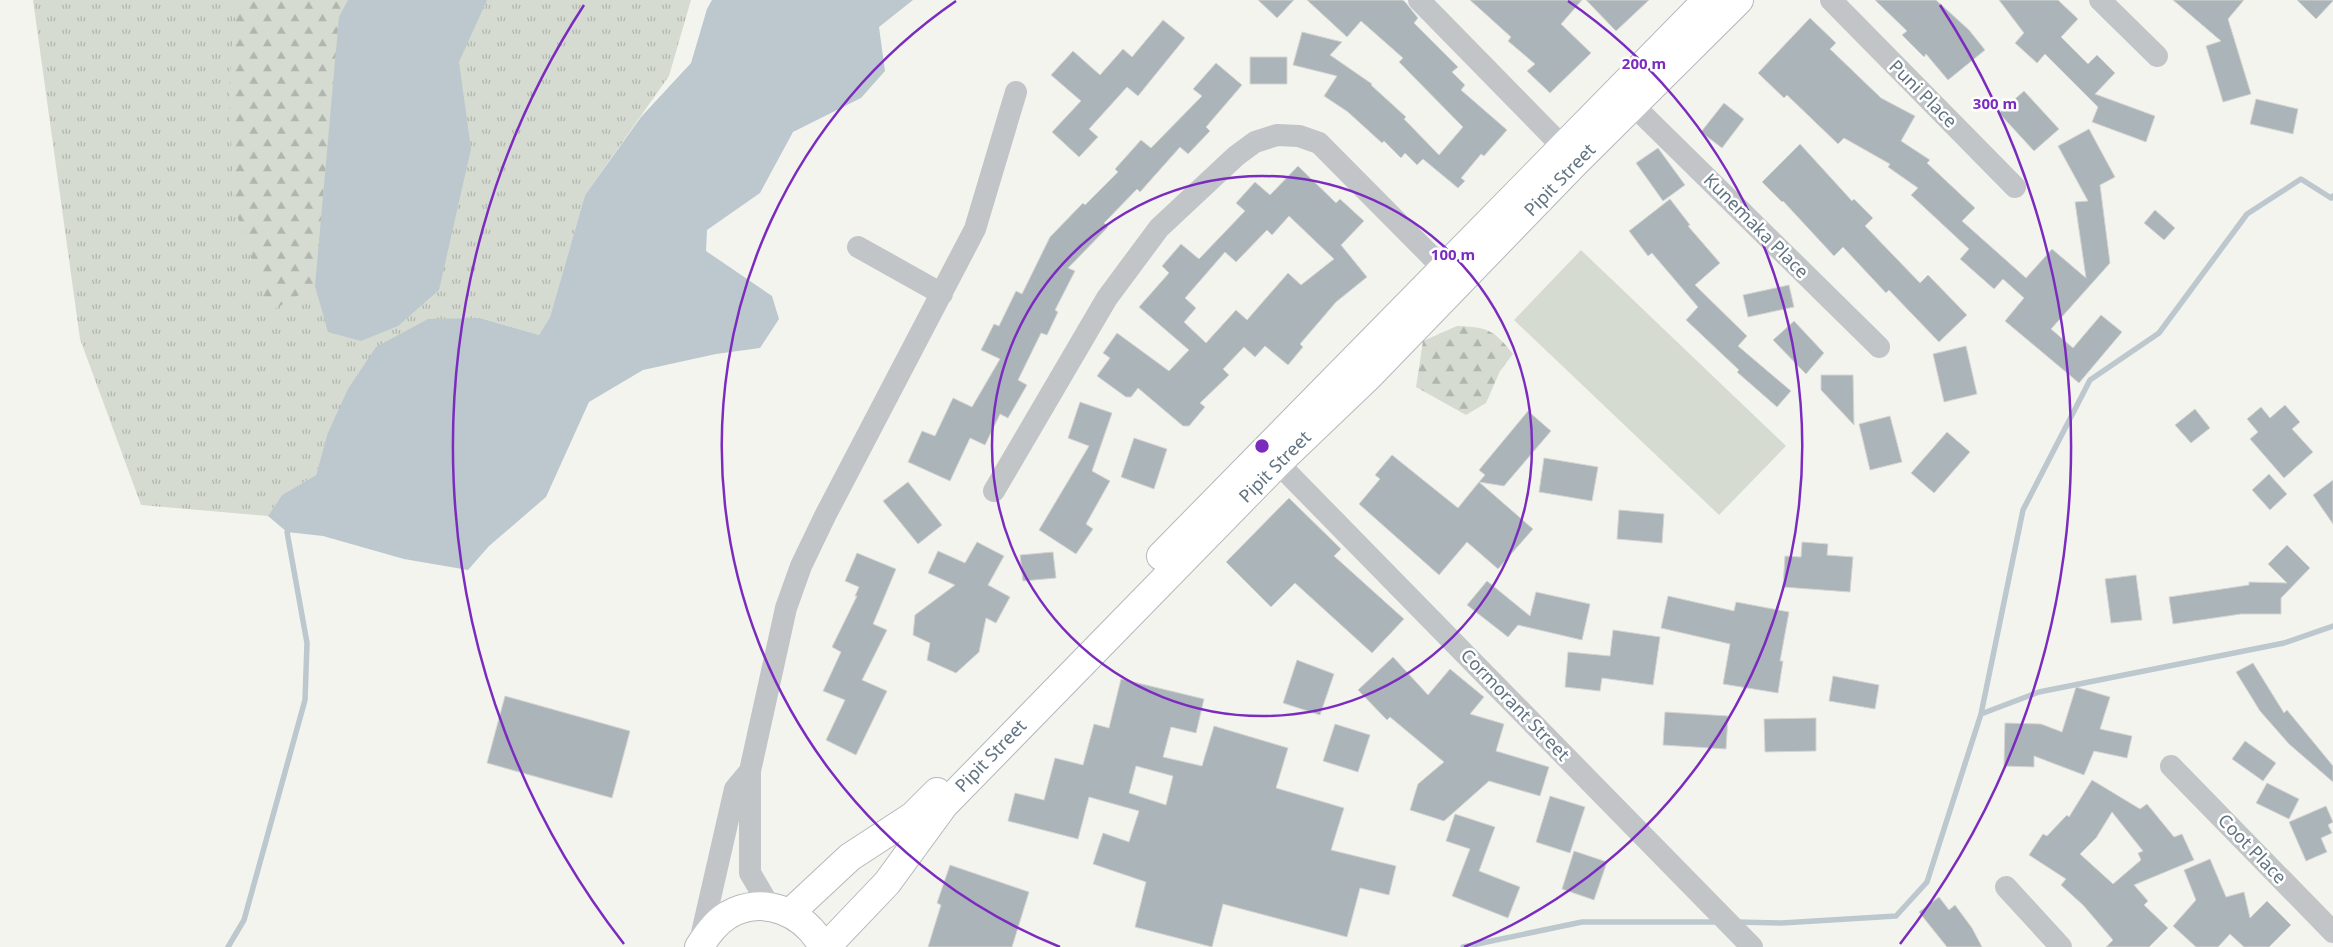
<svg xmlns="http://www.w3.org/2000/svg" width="2333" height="947" viewBox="0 0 2333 947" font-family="'Noto Sans',sans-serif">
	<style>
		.grass { fill: url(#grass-tufts) }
		.forest { fill: url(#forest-firs) }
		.garden { fill: #d5dbd0 }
		.water { fill: #bcc8cd }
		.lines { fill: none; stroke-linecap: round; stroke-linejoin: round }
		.stream { stroke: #bcc8cd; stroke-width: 5.5 }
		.building { fill: #abb4b8; stroke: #d5d5d2; fill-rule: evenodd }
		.major-casing { stroke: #b4b8bc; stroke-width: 30 }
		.minor { stroke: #c1c5c8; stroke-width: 22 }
		.major { stroke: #fff; stroke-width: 28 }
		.ring { fill: none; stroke: #7b2cbf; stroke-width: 2.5 }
		.labels { text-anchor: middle; stroke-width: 5; stroke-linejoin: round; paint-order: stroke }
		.street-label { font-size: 18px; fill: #617483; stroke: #fff }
		.centre { fill: #7b2cbf; stroke: #fff; stroke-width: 2.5 }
		.ring-label { font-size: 15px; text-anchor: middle; font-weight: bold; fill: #7b2cbf; stroke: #fff; stroke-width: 5; stroke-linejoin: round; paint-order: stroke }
	</style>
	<defs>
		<pattern id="grass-tufts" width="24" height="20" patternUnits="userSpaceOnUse" patternTransform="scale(1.25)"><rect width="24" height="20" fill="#d5dbd0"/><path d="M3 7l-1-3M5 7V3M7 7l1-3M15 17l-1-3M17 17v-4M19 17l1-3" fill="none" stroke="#b0b6ae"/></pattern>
		<pattern id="forest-firs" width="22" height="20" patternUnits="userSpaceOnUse" patternTransform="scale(1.25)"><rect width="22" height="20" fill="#d5dbd0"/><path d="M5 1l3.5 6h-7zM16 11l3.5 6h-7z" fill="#b0b6ae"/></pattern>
	</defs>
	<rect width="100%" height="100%" fill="#f4f4ef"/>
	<!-- grass -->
	<path class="grass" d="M33,0H691L669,76L585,195L550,317L539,335L480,318L327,435L316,475L282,495L268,516L141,505L80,339Z"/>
	<!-- forest -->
	<path class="forest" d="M237,0H348L339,17L315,286L269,312L234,206L229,90Z
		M1457,326C1488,327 1494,330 1513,354L1500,371L1486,403L1466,415L1416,387L1423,341Z"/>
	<!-- garden -->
	<path class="garden" d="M1581,250L1786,446L1719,515L1514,320Z"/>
	<!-- water -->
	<path class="water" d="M348,0H487L459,62L471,149L439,290L398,326L361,341L328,332L315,286L339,17Z
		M712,0H913L879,27L885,71L861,98L793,132L760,193L707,230L706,251L772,296L779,319L760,348L716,354L643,370L589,402L546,497L489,546L468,570L404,559L323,536L287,532L268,516L282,495L316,475L327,435L348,389L376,347L428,319L480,318L539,335L550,317L585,195L641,117L691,63L707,9Z"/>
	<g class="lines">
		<!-- stream -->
		<path class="stream" d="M1981,714L2039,692L2284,643L2333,626
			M1737,922L1782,923L1896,916L1927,882L1981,714L2023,510L2090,380L2159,333L2247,214L2301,179L2331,198L2333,196
			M228,947L244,920L305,700L307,643L287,532L291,528
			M1463,947L1582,922H1718"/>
	</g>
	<!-- building -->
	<path class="building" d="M1258,0H1294L1277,18Z
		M1307,0H1403L1406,3L1418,18L1414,23L1458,67L1452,72L1465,85L1461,90L1507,130L1484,156L1481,154L1461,178L1465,181L1458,188L1423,159L1417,165L1405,153L1401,158L1384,141L1382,143L1348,112L1324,96L1337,76L1293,65L1302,32L1342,42L1330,55L1372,84L1371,85L1406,117L1404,119L1439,155L1463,127L1399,62L1403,58L1361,21L1347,37Z
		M1470,0H1582L1561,24L1591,53L1550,93L1527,71L1535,64L1508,41L1511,37Z
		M1586,0H1649L1616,31Z
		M1875,0H1936L1969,30L1985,50L1948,80L1926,54L1924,57L1902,35L1907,31Z
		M1999,0H2058L2078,19L2061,37L2088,64L2097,55L2115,73L2095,94L2155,116L2146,142L2092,122L2098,107L2045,54L2037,63L2015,43L2024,33Z
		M2173,0H2244L2228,19L2251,94L2223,102L2206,46L2221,41Z
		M2297,0H2333V1L2316,19Z
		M1810,18L1836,43L1830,49L1881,98L1915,116L1901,141L1930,160L1927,163L1975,208L1962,221L2026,278L2052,249L2086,278L2075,202L2088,201L2058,146L2089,129L2115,177L2100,185L2110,263L2051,329L2073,348L2101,315L2122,332L2079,383L2005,321L2024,298L2003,279L1994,289L1960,259L1969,249L1911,195L1918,188L1888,167L1890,164L1844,138L1838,144L1787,95L1784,98L1758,73Z
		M1163,20L1185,38L1138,96L1127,87L1089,129L1098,137L1079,157L1052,132L1081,101L1051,75L1073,51L1100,75L1123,49L1132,57Z
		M1250,57H1287V84H1250Z
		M1216,63L1242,85L1206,127L1210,131L1188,154L1180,147L1140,192L1137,189L1104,223L1108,227L1068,268L1075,271L1055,310L1058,312L1047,335L1041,333L1018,380L1027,385L1008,418L1000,414L985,445L970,438L950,481L908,462L922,431L935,436L953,398L972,407L1000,359L981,350L994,324L999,326L1016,291L1022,294L1050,237L1083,203L1085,205L1118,172L1115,169L1141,140L1151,148L1202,96L1193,89Z
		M2024,91L2059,129L2034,151L1999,113Z
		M2256,99L2298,109L2293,134L2250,124Z
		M1724,103L1744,119L1722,148L1701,132Z
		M1800,144L1852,201L1854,199L1873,218L1865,226L1920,283L1928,275L1967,315L1939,342L1889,290L1886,293L1843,247L1834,256L1783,201L1782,202L1762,182Z
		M1658,148L1685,185L1663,201L1636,163Z
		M1298,166L1336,203L1340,199L1364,221L1341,245L1367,277L1336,302L1300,344L1303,347L1288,365L1265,346L1255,357L1244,347L1223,369L1229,375L1200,403L1205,407L1189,426H1183L1138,388L1131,397H1126L1097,376L1110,358L1103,353L1117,333L1169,371L1189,350L1139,307L1169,273L1162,266L1181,244L1199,259L1245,211L1236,203L1255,182L1270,195ZM1289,216L1334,259L1301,285L1288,273L1247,320L1236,310L1206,343L1184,322L1196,308L1185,298L1225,252L1236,262L1267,230L1272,235Z
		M1670,199L1690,225L1688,226L1720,263L1695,285L1747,336L1738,346L1791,391L1777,407L1737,372L1739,370L1686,320L1698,307L1652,253L1648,256L1629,231Z
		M2155,210L2175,228L2164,240L2144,223Z
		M1789,285L1794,307L1748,317L1743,295Z
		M1794,321L1824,353L1806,374L1773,340Z
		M1966,346L1977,394L1944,402L1933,354Z
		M1821,375H1853L1854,425L1821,390Z
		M1080,402L1112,413L1092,471L1110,481L1086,524L1093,529L1076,554L1039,530L1089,446L1068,438Z
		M2285,405L2300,422L2292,429L2313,452L2284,478L2250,439L2258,432L2247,419L2261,407L2270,418Z
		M2195,409L2210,428L2191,443L2175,425Z
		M1528,411L1551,431L1504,486L1479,482L1485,475L1479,470Z
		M1890,416L1902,462L1870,470L1859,424Z
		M1947,432L1970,452L1934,493L1911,473Z
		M1134,438L1167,449L1154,489L1121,477Z
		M1392,455L1458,508L1479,482L1533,529L1498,569L1467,542L1439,575L1359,504L1380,479L1375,475Z
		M1544,458L1598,467L1592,501L1539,492Z
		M2269,474L2287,494L2270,510L2252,490Z
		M2333,480V524L2313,495Z
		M908,482L942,525L918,544L883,501Z
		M1289,498L1341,549L1334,556L1404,619L1372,653L1295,583L1271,607L1226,562Z
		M1619,510L1664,514L1662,543L1617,539Z
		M977,542L1004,556L988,585L1010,597L996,623L986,618L979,652L956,673L927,660L930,643L913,635L915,615L955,585L928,573L938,551L965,563Z
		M1802,542L1828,544L1827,555L1853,557L1850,592L1783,587L1785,556L1801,557Z
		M2287,545L2310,568L2281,598V614H2241L2173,624L2169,597L2249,585V582L2287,583L2268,564Z
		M1053,552L1056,578L1023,581L1020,555Z
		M857,553L896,569L873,624L887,630L862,680L887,691L856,755L826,740L845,700L823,691L841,652L832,647L857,596H855L859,587L845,581Z
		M2136,575L2142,620L2111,623L2105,579Z
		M1487,581L1530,616L1536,592L1590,604L1582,640L1518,625L1508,637L1467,605Z
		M1668,596L1734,611L1736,602L1789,612L1780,661H1783L1778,693L1723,684L1730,644L1661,628Z
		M1613,630L1660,637L1653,685L1602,678L1600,691L1565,687L1568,652L1610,656Z
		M1393,657L1428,695L1450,669L1484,697L1470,714L1504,724L1496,751L1549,767L1540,796L1489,781L1444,821L1410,810L1418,784L1444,762L1390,717L1387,720L1358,690Z
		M1297,660L1334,674L1320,715L1283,703Z
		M2253,663L2284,713L2287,710L2333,766V782L2289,744L2260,711L2236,672Z
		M1833,676L1879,685L1875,709L1829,701Z
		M1121,679L1204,699L1196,733L1171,727L1163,757L1202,766L1214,726L1288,748L1276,788L1344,808L1331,850L1396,866L1389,895L1360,888L1347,937L1223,904L1212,947L1135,927L1146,882L1093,864L1103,833L1129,842L1139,811L1089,797L1078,839L1008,821L1015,793L1044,800L1055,758L1083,765L1094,724L1109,728ZM1136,766L1173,776L1166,805L1129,793Z
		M2076,687L2110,697L2100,729L2132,736L2127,758L2094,751L2084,775L2034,756V767L2004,766L2005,723L2041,724L2062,732Z
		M505,696L630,731L612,798L487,763Z
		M1665,712L1728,716L1726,749L1663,745Z
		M1816,718V751L1765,752L1764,719Z
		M1335,724L1370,735L1358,772L1323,761Z
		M2245,741L2276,763L2263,781L2232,759Z
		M2092,780L2140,809L2147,804L2174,837L2182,834L2194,860L2134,885L2148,901L2144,905L2168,928L2149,947H2106L2113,940L2083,905L2061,885L2066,879L2029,855L2043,834L2047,836L2067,815L2069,817ZM2112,812L2143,851L2138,853L2141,860L2113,884L2080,854L2096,838Z
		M2267,783L2299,799L2289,819L2256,803Z
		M1550,796L1585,807L1570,853L1536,842Z
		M2326,806L2333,822L2328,825L2332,833L2321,838L2327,852L2306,861L2289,822Z
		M1455,814L1495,827L1479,871L1520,887L1508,918L1452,896L1470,849L1446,841Z
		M1574,851L1607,862L1594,900L1562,889Z
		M2210,859L2226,897L2244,892L2250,918L2267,901L2291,925L2269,947H2244L2230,934L2218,947H2196L2173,926L2196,900L2184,870Z
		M950,865L1029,892L1012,947H928L941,905L937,903Z
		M1939,897L1949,910L1955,905L1972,928L1982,947H1947L1919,912Z"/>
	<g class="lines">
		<defs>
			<path id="major" d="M1161,556L1707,0
				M790,913L850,857L913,816L937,792
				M699,947C707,935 715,923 728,915C764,894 805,913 823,947
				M826,947L887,883L944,805L1277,464L1367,378L1575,163L1739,0"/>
		</defs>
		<!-- major casing -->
		<use href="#major" class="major-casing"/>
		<!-- minor -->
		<path class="minor" d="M1419,0L1563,147
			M1831,0L2015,187
			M2100,0L2157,56
			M1634,106L1879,347
			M858,247L942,294
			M1266,451L1752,947
			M994,491L1107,298L1159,228L1236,156L1255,142L1277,135L1299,136L1319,143L1444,269
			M2171,766L2333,932
			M2006,887L2061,947
			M770,907L750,873V771L786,608L801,566L825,516L975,229L1016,92
			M699,946L735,789L750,771"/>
		<!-- major -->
		<use href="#major" class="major"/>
	</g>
	<!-- distance rings -->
	<g class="ring">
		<circle cx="1262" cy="446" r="270"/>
		<path d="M1060 947A540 540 0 0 1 956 1M1568 1A540 540 0 0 1 1464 947"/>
		<path d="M624 944A809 809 0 0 1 584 5M1940 5A809 809 0 0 1 1900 944"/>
	</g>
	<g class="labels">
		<!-- street labels -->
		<g class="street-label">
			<text transform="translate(1923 94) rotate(45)" y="6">Puni Place</text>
			<text transform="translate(1560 180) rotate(-46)" y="6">Pipit Street</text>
			<text transform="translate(1756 226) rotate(45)" y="6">Kunemaka Place</text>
			<text transform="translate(1275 467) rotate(-45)" y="6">Pipit Street</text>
			<text transform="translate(1515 705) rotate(46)" y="6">Cormorant Street</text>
			<text transform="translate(991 756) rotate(-46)" y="6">Pipit Street</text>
			<text transform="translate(2252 849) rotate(46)" y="6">Coot Place</text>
		</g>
	</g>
	<circle cx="1262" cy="446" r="8" class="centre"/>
	<g class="ring-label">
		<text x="1644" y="69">200 m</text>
		<text x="1995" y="109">300 m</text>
		<text x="1453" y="260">100 m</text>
	</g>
</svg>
